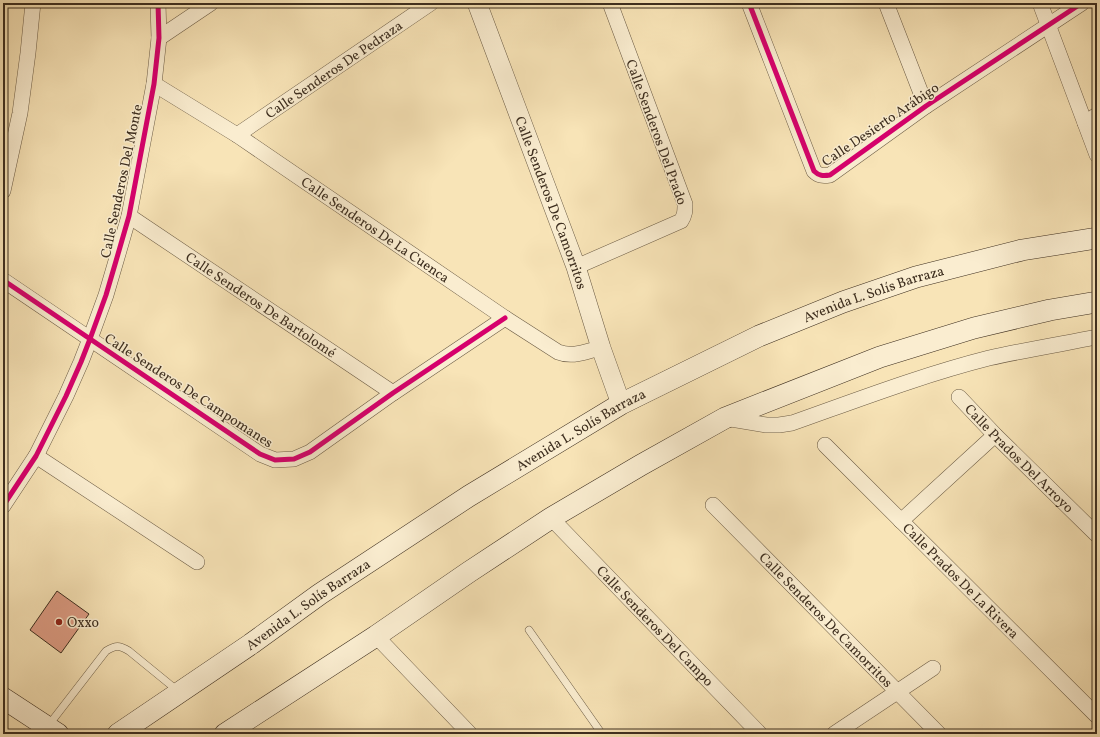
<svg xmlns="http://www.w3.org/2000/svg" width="1100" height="737" viewBox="0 0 1100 737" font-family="Vollkorn,serif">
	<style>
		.building { fill: #de9d85; stroke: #3d2e1f }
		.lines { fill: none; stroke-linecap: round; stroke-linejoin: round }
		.service-casing { stroke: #6c5c45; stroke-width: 8 }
		.minor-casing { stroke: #6c5c45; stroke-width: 16 }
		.tertiary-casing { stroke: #6c5c45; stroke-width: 20 }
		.secondary-casing { stroke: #3d2e1f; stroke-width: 22 }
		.service { stroke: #faedd0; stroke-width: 7 }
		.minor { stroke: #faedd0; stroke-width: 15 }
		.tertiary { stroke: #faedd0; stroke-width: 19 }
		.secondary { stroke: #faedd0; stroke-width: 21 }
		.cycleway-casing { stroke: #faedd0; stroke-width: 8 }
		.cycleway { stroke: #d6006c; stroke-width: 5 }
		.poi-dot { fill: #8f2418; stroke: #faedd0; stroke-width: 1.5 }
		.labels { text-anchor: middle; stroke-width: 3; stroke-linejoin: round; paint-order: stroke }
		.street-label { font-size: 14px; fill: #3d2e1f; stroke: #faedd0 }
		.poi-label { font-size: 14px; fill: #3d2e1f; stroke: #faedd0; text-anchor: start }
	</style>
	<rect width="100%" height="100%" fill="#f8e4b7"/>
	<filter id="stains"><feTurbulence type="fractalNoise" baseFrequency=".005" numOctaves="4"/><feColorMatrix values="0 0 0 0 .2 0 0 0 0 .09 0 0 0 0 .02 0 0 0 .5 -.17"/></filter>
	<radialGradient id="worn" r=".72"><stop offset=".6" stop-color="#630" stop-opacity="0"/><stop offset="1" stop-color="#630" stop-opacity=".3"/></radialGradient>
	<!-- building -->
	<path class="building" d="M57,591L89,614L61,653L30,630Z"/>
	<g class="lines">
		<defs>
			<path id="service" d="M529,630L602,734
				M48,726L106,651C116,645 119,645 129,651L178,691"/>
			<g id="minor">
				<path d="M749,3L814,171C819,176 823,176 830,175L926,106L1082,3"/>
				<path d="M886,3L926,106"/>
				<path d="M1040,3L1097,155"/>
				<path d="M159,38L211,3"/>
				<path id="s1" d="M154,84L237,135L505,318L558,352C573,358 586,351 601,348"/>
				<path d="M1085,123L1097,115"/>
				<path id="s2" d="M237,135L431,3"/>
				<path d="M3,191L20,113L28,53L33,3"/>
				<path id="s3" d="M129,216L393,393"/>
				<path d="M576,267L681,221C685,215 685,211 685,204L610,3"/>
				<path d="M3,280L260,454L275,460L294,459L310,452L393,393L505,318"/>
				<path id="s4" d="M959,397L995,435L1097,535"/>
				<path d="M725,418L766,425H779L792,423C857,400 922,375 989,358C1025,350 1061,344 1097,337"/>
				<path id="s5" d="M825,445L1097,716"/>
				<path d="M36,456L197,562"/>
				<path id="s6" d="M713,505L939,734"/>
				<path d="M3,506L36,456L66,396L81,362L90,339L106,295L116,261L129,216L154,84L159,38L158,3"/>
				<path id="s7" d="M551,518L760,734"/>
				<path d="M901,521L995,435"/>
				<path d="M376,636L470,734"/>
				<path d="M834,734L933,668"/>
			</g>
			<g id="tertiary">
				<path id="s8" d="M477,3L576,267L601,348L621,404"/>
			</g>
			<g id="secondary">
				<path d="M3,698L58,734"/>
				<path id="s9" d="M118,734L251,644L320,594L469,496L621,404L759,336L843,302L916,277L1022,250L1097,238"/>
				<path d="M225,734L376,636L469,572L551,518L641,465L725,418L880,357L974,328L1050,310L1097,302"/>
			</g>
		</defs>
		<!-- service casing -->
		<use href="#service" class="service-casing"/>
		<!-- minor casing -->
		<use href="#minor" class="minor-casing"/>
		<!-- tertiary casing -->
		<use href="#tertiary" class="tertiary-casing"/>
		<!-- secondary casing -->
		<use href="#secondary" class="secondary-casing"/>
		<!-- service -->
		<use href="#service" class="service"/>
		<!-- minor -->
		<use href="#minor" class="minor"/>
		<!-- tertiary -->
		<use href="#tertiary" class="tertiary"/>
		<!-- secondary -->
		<use href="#secondary" class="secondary"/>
		<defs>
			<path id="cycleway" d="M749,3L814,171C819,176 823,176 830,175L926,106L1082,3
				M3,280L260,454L275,460L294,459L310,452L393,393L505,318
				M3,506L36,456L66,396L81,362L90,339L106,295L116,261L129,216L154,84L159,38L158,3"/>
		</defs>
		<!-- cycleway casing -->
		<use href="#cycleway" class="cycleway-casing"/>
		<!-- cycleway -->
		<use href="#cycleway" class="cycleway"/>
	</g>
	<!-- markers -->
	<circle class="poi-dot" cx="59" cy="622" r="4"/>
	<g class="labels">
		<!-- street labels -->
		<g class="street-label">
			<text dy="5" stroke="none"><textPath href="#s2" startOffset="117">Calle Senderos De Pedraza</textPath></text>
			<text transform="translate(880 124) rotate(-34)" y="5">Calle Desierto Arábigo</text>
			<text transform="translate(657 132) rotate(70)" y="5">Calle Senderos Del Prado</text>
			<text transform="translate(121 181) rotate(-78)" y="5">Calle Senderos Del Monte</text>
			<text dy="5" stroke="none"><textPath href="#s8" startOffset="213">Calle Senderos De Camorritos</textPath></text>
			<text dy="5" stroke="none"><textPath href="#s1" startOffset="265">Calle Senderos De La Cuenca</textPath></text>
			<text dy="5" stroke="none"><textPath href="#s9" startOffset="878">Avenida L. Solís Barraza</textPath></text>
			<text dy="5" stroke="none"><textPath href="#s3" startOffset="159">Calle Senderos De Bartolomé</textPath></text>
			<text transform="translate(189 390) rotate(33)" y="5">Calle Senderos De Campomanes</text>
			<text dy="5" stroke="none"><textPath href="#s9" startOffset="554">Avenida L. Solís Barraza</textPath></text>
			<text dy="5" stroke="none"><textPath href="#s4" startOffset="86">Calle Prados Del Arroyo</textPath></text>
			<text dy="5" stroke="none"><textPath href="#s5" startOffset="192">Calle Prados De La Rivera</textPath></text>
			<text dy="5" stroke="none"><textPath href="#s9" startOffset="230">Avenida L. Solís Barraza</textPath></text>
			<text dy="5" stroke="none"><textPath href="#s6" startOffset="161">Calle Senderos De Camorritos</textPath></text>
			<text dy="5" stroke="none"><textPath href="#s7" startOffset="150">Calle Senderos Del Campo</textPath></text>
		</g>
		<!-- poi labels -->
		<g class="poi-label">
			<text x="67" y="627">Oxxo</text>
		</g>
	</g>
	<!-- margin -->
	<rect width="1100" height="737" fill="none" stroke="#f8e4b7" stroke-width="16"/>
	<rect x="4" y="4" width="1092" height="729" fill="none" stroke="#3d2e1f" stroke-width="2"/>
	<rect x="8" y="8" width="1084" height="721" fill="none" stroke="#3d2e1f"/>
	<rect width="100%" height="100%" filter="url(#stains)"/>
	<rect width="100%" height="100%" fill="url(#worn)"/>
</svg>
